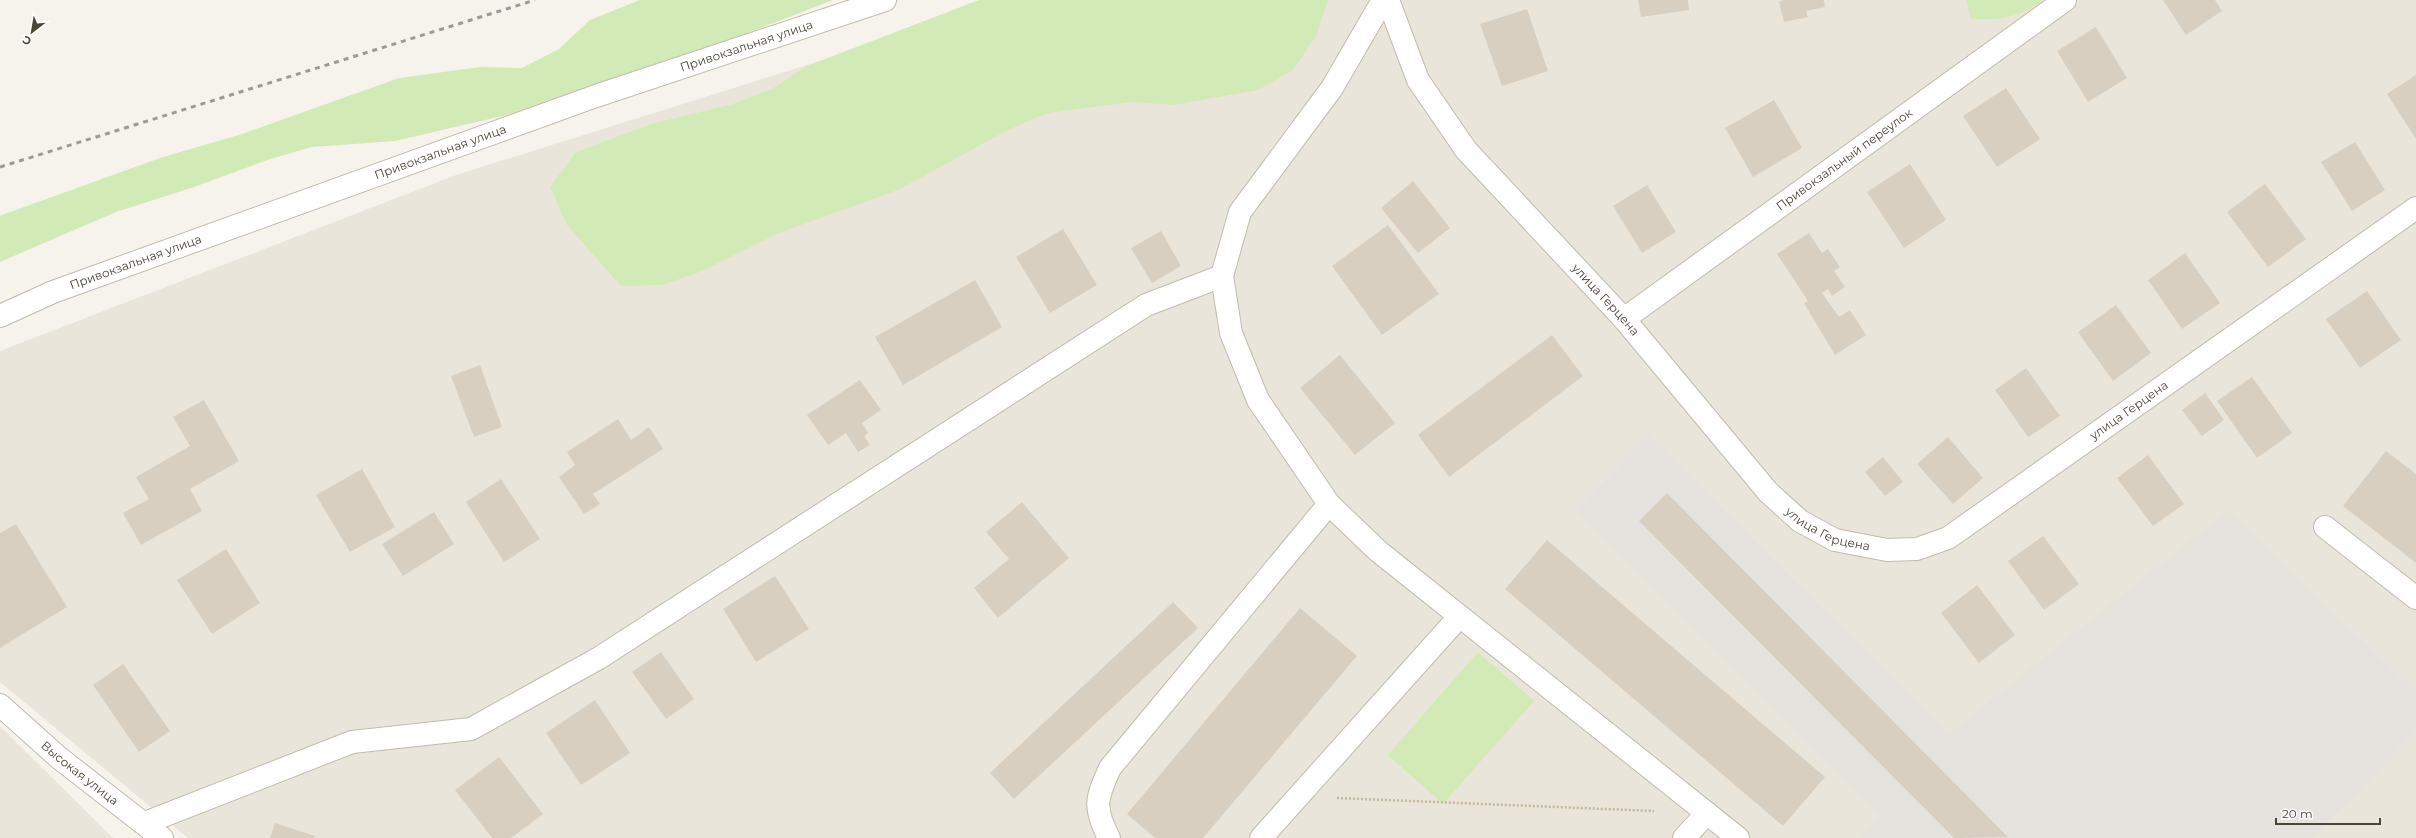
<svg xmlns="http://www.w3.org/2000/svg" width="2416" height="838" viewBox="0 0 2416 838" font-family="Montserrat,sans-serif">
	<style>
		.residential { fill: #eae5da }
		.industrial { fill: #e6e2dd }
		.green { fill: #d2eab5 }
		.building { fill: #d8cfc1 }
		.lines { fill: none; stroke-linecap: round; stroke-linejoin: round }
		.minor-casing { stroke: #c2bbae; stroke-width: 24 }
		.path { stroke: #c4b79f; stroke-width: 2.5; stroke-dasharray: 2 2; stroke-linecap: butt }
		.minor { stroke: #fff; stroke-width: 22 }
		.rail { stroke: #9a9a9a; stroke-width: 3; stroke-dasharray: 5 5; stroke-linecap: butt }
		.labels { text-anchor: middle; stroke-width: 3; stroke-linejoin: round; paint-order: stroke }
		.street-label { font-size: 12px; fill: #4b4439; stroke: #fff }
	</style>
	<rect width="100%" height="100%" fill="#f6f3ec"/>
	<!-- residential -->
	<path class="residential" d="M1014,0H2416V838H188L0,682V351L456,175Z
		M0,726L113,838H0Z"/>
	<!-- industrial -->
	<path class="industrial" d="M1648,436L1949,734L2228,510L2416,692V731L2312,838H1860L1879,816L1574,511Z"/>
	<!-- green -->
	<path class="green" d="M640,0H833L603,89L558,103L395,141L312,147L270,159L194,187L116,212L0,262V216L2,215L160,158L242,134L399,78L480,67L522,68L559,49L590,20Z
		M979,0H1328L1316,36L1293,70L1258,90L1174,105L1133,102L1048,113L1008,130L898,190L779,233L702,271L663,285L621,286L567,225L550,187L576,152L651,124L733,104L772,89L807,66Z
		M1966,0H2043C2021,17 1998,21 1971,19Z
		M1478,652L1534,701L1443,804L1388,755Z"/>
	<!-- building -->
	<path class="building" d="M1638,0H1688L1689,10L1641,17Z
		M1783,0H1824L1825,7L1806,11L1808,17L1784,22L1779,2Z
		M2163,0H2215L2222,11L2186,35Z
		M1527,9L1548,71L1502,86L1480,24Z
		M2096,27L2127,78L2088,102L2057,51Z
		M2416,75V139L2387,94Z
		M2006,88L2040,139L1997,167L1963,116Z
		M1774,100L1802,148L1753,177L1725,128Z
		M2355,142L2385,190L2352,211L2321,162Z
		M1910,164L1946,220L1904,248L1867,192Z
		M1413,181L1450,228L1418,253L1381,208Z
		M2265,184L2306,239L2268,267L2227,212Z
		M1647,185L1676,232L1642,253L1613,206Z
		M1388,225L1439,294L1382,335L1332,266Z
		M1063,229L1097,285L1050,313L1016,257Z
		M1161,231L1181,266L1152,283L1131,248Z
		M1809,233L1822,253L1828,249L1840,267L1834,271L1845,287L1832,296L1828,289L1822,293L1839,317L1850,310L1866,335L1835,355L1804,303L1808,301L1777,254Z
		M2185,253L2220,303L2182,329L2148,280Z
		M975,280L1002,327L903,385L875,337Z
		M2367,291L2401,340L2360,368L2326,319Z
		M2116,305L2151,353L2113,381L2078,332Z
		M1552,335L1583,376L1449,477L1418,435Z
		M1340,355L1395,423L1355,455L1300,388Z
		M480,365L502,427L474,437L451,376Z
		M2026,368L2060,416L2028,437L1995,390Z
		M2252,377L2292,433L2257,458L2217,401Z
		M860,380L881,410L862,423L868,433L864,436L870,445L858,452L846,433L828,445L807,415Z
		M2205,393L2224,420L2202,436L2182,410Z
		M204,400L239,461L190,489L202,511L141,545L123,513L149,499L136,477L190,446L173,417Z
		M618,419L631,440L649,427L663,449L593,494L600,504L584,514L559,477L575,465L567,452Z
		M1948,437L1983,478L1953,504L1917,464Z
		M2386,451L2416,474V563L2343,506Z
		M2148,455L2184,504L2153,526L2117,478Z
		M1883,457L1903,482L1885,496L1865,472Z
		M362,469L395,527L350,552L316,495Z
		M501,479L540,539L504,562L466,502Z
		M1667,493L2008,837L1954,838L1639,521Z
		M1022,502L1069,558L998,618L974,588L1009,559L986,532Z
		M434,512L454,544L403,576L382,544Z
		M16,524L67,607L0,648V533Z
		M2043,536L2079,584L2044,610L2008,561Z
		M1547,540L1825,777L1783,826L1505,589Z
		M226,549L260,603L212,634L177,580Z
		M775,576L809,629L756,662L723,609Z
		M1977,585L2015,635L1979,663L1941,613Z
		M1173,602L1198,628L1014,799L990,773Z
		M1300,608L1357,656L1203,838H1155L1127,814Z
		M661,652L694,699L666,719L632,672Z
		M123,664L170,731L139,752L93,685Z
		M595,700L630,753L581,785L546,733Z
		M499,757L543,814L511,838H492L455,790Z
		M275,823L315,836L314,838H270Z"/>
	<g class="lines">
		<defs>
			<g id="minor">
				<path d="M1383,0L1332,88L1240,212L1222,276L1231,333L1258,400L1329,504L1378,551L1738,838"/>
				<path id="s1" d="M1388,0L1418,80L1466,150L1624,319L1768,492L1800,521L1835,540L1887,550L1917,549L1948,538L2416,208"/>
				<path id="s2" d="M0,316L53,292L596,96L885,0"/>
				<path id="s3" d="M1624,319L2065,0"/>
				<path d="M2325,527L2416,598"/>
				<path id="s4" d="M0,705L58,757L162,838"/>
				<path d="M145,823L352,742L471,729L599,658L1146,305L1222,276"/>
				<path d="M1109,838C1093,807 1096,799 1110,768L1329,504"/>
				<path d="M1261,838L1459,617"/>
				<path d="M1684,838L1707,813"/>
			</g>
		</defs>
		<!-- minor casing -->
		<use href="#minor" class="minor-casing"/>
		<!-- path -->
		<path class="path" d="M1337,798L1654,811"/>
		<!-- minor -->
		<use href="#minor" class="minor"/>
		<!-- rail -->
		<path class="rail" d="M0,167L535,0"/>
	</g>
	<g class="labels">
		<!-- street labels -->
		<g class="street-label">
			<text dy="4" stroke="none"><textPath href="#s2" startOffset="794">Привокзальная улица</textPath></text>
			<text dy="4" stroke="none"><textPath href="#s2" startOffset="470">Привокзальная улица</textPath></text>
			<text dy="4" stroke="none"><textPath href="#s3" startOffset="272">Привокзальный переулок</textPath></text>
			<text dy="4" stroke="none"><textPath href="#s2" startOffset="146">Привокзальная улица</textPath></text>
			<text dy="4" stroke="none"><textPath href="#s1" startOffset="375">улица Герцена</textPath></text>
			<text dy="4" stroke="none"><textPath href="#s1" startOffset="1047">улица Герцена</textPath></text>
			<text dy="4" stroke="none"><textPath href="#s1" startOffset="699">улица Герцена</textPath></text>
			<text dy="4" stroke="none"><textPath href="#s4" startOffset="105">Высокая улица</textPath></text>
		</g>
	</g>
	<!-- north arrow -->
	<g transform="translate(32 32) rotate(211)" stroke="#ffffff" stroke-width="3" paint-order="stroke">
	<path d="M0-3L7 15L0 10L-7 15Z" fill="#4b4439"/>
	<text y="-6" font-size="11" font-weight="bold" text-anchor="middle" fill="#4b4439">С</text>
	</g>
	<!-- scale -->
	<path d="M2276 818v6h104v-6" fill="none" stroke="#4b4439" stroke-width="2"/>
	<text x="2282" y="818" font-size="12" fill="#4b4439" stroke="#ffffff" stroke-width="3" paint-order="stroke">20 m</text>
</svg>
